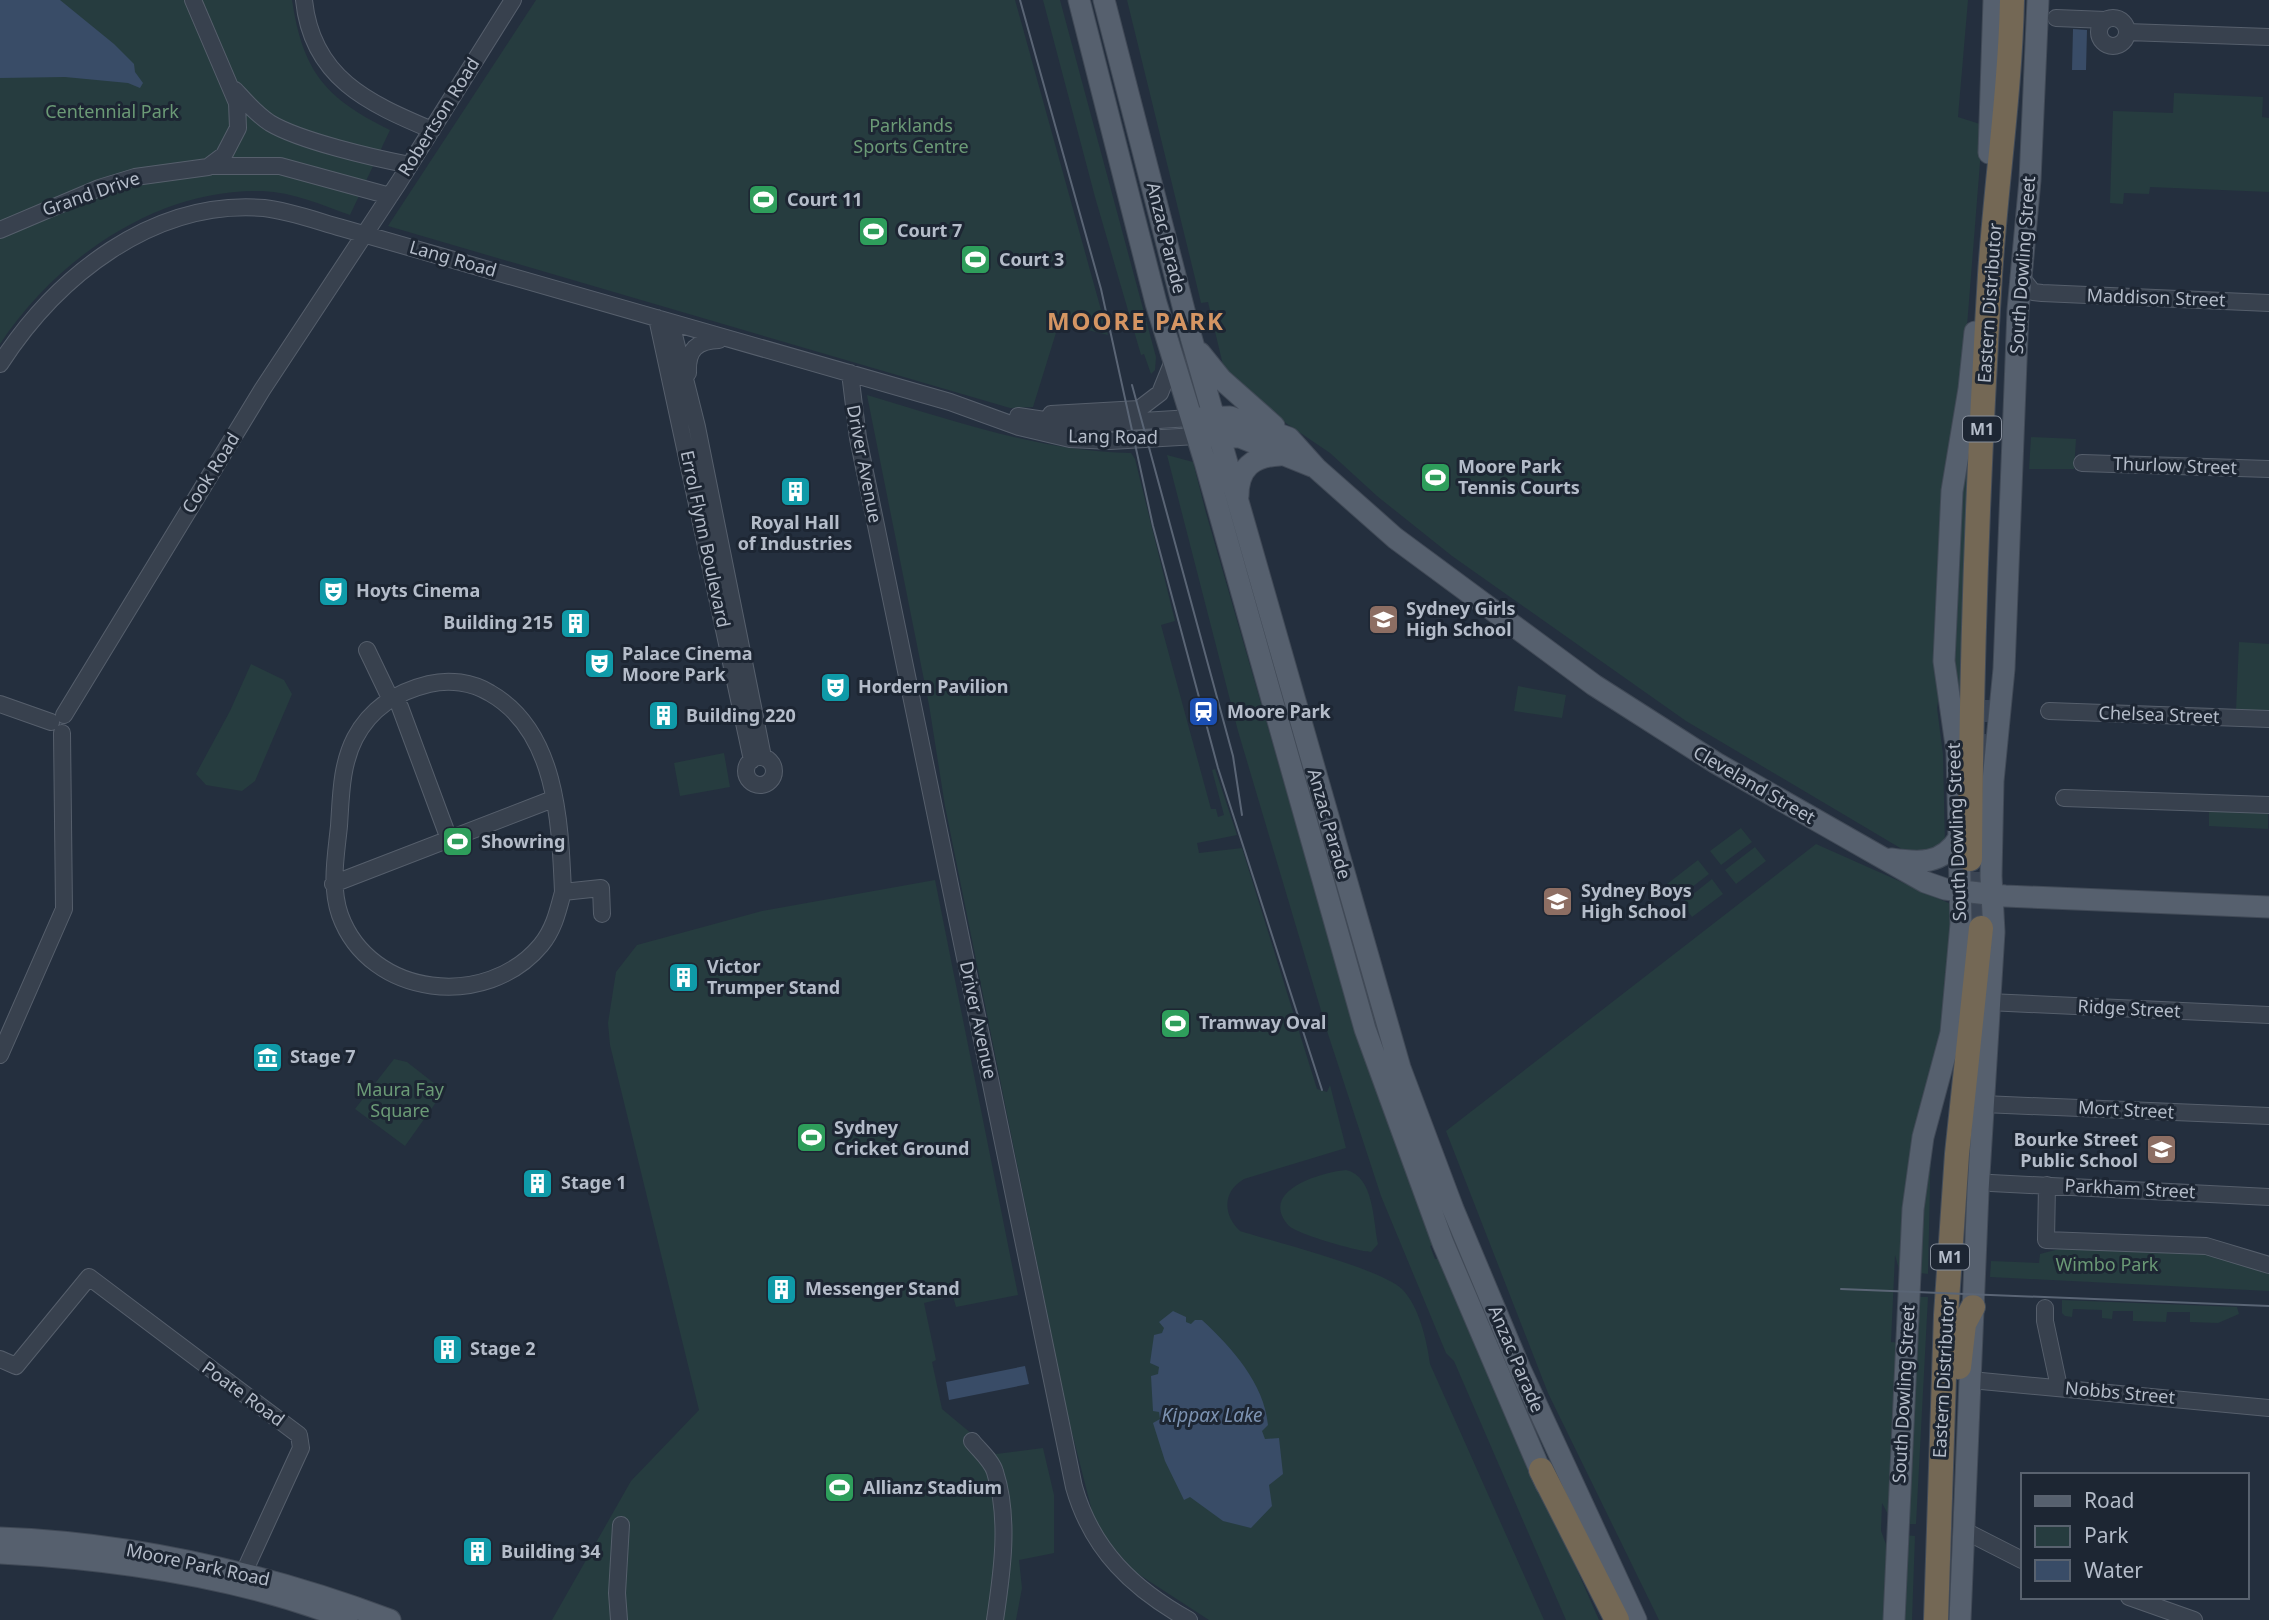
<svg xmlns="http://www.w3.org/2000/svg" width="2269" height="1620" viewBox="0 0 2269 1620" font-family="'Noto Sans',sans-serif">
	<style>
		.green { fill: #263c3f }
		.water { fill: #394c67 }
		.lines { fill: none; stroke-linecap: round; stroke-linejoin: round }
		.highway-tunnel { stroke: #3a4453; stroke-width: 24; stroke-dasharray: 24 12; stroke-linecap: butt }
		.minor-casing { stroke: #565f6c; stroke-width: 18 }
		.major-casing { stroke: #414a57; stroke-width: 23 }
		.highway-casing { stroke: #434c59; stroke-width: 26 }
		.minor { stroke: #38414e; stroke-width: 16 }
		.major { stroke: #56606e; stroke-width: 21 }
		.highway { stroke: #746855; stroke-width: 24 }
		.tram { stroke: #5a6575; stroke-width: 2 }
		.labels { text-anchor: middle; stroke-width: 6; stroke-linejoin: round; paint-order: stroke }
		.shield { fill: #1d2633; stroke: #878f9c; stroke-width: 2 }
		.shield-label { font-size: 16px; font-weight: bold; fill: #b4bcc9 }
		.park-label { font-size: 18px; fill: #6b9a76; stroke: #1d2633 }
		.street-label { font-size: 18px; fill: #b4bcc9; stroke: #1d2633 }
		.poi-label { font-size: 18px; font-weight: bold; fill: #b4bcc9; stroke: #1d2633; text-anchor: start }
		.water-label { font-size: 19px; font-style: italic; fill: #7c92b1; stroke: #1d2633 }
		.district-label { font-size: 24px; font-weight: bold; letter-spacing: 2px; fill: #d59563; stroke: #1d2633 }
	</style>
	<rect width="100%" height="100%" fill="#242f3e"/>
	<!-- green -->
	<path class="green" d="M0,0H292C303,72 325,98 390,130L350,215C322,205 293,192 262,191C157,188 56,259 0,344Z
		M536,0H1015L1108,335L1059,323L1033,407L1010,408L388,226Z
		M1043,0H1060L1156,357L1155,370L1151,374L1144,354L1141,355L1095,197Z
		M1127,0H1968L1958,117L1983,125L1962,389L1946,464L1940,690L1937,708L1943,755L1945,846L1912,855L1686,721L1452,556L1377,496L1330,453L1274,415L1232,403L1208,302L1201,303L1195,278Z
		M2174,93L2263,97L2262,117L2269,118V192L2150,187L2149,194L2124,193L2123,204L2110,203L2113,111L2173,113Z
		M867,395C955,421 1039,451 1131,453L1135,459L1175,621L1161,625L1211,809H1216L1218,817L1224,815L1212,770L1215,769L1237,835L1197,843L1199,853L1242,848L1317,1089L1327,1092L1330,1085L1346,1148L1244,1179C1222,1192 1223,1215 1240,1231C1275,1242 1379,1268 1402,1289C1419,1306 1427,1341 1430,1364L1544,1620H1209L1135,1572L1109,1543L1093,1515L1068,1417L945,806L929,705Z
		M1975,400L1964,705L1958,706C1949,605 1957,499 1975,400Z
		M2031,437L2076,439L2074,469H2029Z
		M1167,455L1193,462L1206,513L1357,1036L1435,1244L1430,1246L1435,1259L1440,1258L1599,1620H1566L1454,1361L1446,1353L1381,1196L1328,1034L1238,731Z
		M2239,642L2269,644V711L2236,710Z
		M251,664L284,680L292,694L255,781L242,791L206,785L196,774L230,711Z
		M1518,686L1566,695L1562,718L1514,711Z
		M724,753L730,787L680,796L674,763Z
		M2209,806L2268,808V829L2209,826Z
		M1741,828L1752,842L1721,865L1710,851Z
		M1816,844L1953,905L1941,1042L1902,1269H1899L1895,1255L1891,1342L1900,1343L1891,1520L1882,1503L1881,1531L1890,1555L1888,1620H1659L1548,1393L1446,1131Z
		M1755,847L1766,861L1736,884L1725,870Z
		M1698,860L1709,874L1678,898L1667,884Z
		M1712,879L1723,894L1692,917L1682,903Z
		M935,880L1018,1295L956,1307L953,1296L924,1303L936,1360L932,1362L942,1409L996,1454L1043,1448L1054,1495V1553L1019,1560L1022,1588L1016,1620H552L631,1481L699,1410L610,1045L608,1023L616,972L637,945L762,911Z
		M394,1059L407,1062L444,1091L405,1146L355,1109Z
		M1931,1139L1928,1274L1920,1273L1919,1231Z
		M1346,1170C1374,1176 1373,1220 1378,1244L1371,1252C1357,1251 1296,1234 1288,1225C1258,1190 1323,1172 1346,1170Z
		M2074,1245L2210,1252L2250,1268L2269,1269V1291L1990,1277L1991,1261L2039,1263L2040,1254Z
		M1915,1297H1928L1916,1524H1905Z
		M2062,1300L2237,1307L2239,1314L2218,1323L2190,1322V1312H2167L2166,1322L2133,1321V1311H2113L2112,1319L2102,1318V1310L2073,1309L2072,1317L2065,1316L2062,1313Z
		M1904,1535L1915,1536L1912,1620H1900Z"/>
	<!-- water -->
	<path class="water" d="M0,0H60L114,44L134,64L135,72L143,83L140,88L128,83L65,77L0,78Z
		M2073,29L2087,30L2086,70H2072Z
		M1173,1311L1186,1317V1322L1191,1324L1195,1320H1202C1232,1348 1264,1383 1268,1425L1262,1431L1265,1439L1279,1438L1283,1474L1269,1485L1272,1506L1251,1528L1223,1521L1190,1497L1184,1500L1165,1461L1153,1423L1160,1419L1159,1412L1153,1411L1151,1376L1158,1374L1159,1367L1150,1363L1154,1335L1162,1333L1164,1328L1159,1322Z
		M1025,1366L1029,1384L949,1400L946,1382Z"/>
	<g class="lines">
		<!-- highway-tunnel -->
		<path class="highway-tunnel" d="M1984,794L1986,700
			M1981,928L1982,872"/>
		<defs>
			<path id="minor" d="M304,0C312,78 368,103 432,130
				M2056,18L2106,20
				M2099 32a14 14 0 1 1 28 0a14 14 0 1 1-28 0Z
				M2127,32L2269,37
				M235,90C246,102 256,114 270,123C300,141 374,158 410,165
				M211,166H280L390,196
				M0,230L99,188L135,177L208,167L224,155L238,128L237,103L193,0
				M2021,277L2033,292L2042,293L2269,303
				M657,318L752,760
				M671,323L697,427L763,757
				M0,364C57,276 153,199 264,208C290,211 317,221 342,228L950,402L1019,427L1070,439L1110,441L1197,436
				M688,373C687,349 697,341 719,340
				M850,373L858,438L1074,1487C1092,1550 1133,1589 1189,1620
				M1051,414L1139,409L1160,393L1173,361
				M1018,416L1078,425L1191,418
				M2082,463L2269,469
				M367,650L390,698L398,702
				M0,704L51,722
				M400,707L449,839
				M2049,711L2269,719
				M64,715L262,390L399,182L513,0
				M746 771a14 14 0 1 1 28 0a14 14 0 1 1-28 0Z
				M2064,798L2269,805
				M333,884L553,799
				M563,892C560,822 557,731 490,693C472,682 449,679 429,684C396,692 371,708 355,738C341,765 341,796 339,826C336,856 330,886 340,915C370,998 487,1010 541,945C554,929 558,911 563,892L601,888L602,914
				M1988,1002L2269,1015
				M0,1055L64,909L62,733
				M1983,1104L2269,1116
				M1991,1183L2269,1197
				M2047,1185L2046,1240L2206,1246L2269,1265
				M2045,1308V1321L2059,1387
				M0,1359L16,1366L89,1277L299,1435L301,1448L239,1583
				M1971,1380L2269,1408
				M972,1441C979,1450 992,1461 995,1472C1010,1518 1002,1573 995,1620
				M1969,1533L2022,1560
				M2129,1597L2194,1620
				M619,1620L617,1593L621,1525"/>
			<path id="major" d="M1079,0L1156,303L1205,462L1365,1029L1443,1243L1546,1484
				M1104,0L1191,337L1400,1068L1453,1209L1520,1369L1636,1620
				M1989,153L1994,0
				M1200,353L1221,379L1274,426
				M1200,418L1230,417L1289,438L1316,468L1395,538L1594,685L1716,763L1925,882L1945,889L2005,896L2269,907
				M1206,436L1240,437L1312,466
				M1238,496C1238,468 1253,456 1280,455
				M1891,859C1919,863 1942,865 1959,838
				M0,1538C135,1543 264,1573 390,1620
				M0,1553C117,1559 237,1576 347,1619
				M1894,1620L1913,1209L1923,1137L1951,1033L1961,924L1957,752L1944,661L1952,491L1969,389L1975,332
				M1960,1620L1978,1191L1994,932L1991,876L1993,781L2004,669L2018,310L2030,180L2038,0"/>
			<path id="highway" d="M1970,859C1971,664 1978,470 1990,275C1996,183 2010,92 2012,0
				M1959,1367L1964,1324L1973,1307
				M1541,1470L1617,1620
				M1936,1620L1946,1315L1957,1154L1981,928"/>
		</defs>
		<!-- minor casing -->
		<use href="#minor" class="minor-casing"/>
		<!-- major casing -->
		<use href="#major" class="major-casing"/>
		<!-- highway casing -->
		<use href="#highway" class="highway-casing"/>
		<!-- minor -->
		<use href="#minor" class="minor"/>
		<!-- major -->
		<use href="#major" class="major"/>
		<!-- highway -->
		<use href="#highway" class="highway"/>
		<!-- tram -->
		<path class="tram" d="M1020,0L1101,289L1153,526L1218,768L1322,1090
			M1132,385L1233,756L1242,815
			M1841,1289L2269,1306"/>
	</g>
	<!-- icons -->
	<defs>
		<symbol id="stadium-square" viewBox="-11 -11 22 22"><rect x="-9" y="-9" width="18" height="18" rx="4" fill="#2e9e5b" stroke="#1d2633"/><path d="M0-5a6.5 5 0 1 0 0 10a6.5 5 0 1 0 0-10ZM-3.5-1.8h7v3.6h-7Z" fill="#fff"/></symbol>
		<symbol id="building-square" viewBox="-11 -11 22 22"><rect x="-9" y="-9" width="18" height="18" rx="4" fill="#0f9aa8" stroke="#1d2633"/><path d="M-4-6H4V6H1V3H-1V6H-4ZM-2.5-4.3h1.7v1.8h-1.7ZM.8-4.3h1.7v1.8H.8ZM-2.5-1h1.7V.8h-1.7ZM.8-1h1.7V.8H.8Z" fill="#fff"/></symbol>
		<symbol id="theatre-square" viewBox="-11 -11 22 22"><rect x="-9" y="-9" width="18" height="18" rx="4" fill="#0f9aa8" stroke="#1d2633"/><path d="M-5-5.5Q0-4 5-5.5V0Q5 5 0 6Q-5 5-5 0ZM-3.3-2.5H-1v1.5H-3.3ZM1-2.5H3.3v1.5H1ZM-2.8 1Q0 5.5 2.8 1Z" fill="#fff"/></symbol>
		<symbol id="school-square" viewBox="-11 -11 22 22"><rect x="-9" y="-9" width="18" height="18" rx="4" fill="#8d6e63" stroke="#1d2633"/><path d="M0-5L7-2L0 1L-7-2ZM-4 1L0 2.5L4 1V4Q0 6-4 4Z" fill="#fff"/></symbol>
		<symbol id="station-square" viewBox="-11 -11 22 22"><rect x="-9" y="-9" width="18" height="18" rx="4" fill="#1a4fb4" stroke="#1d2633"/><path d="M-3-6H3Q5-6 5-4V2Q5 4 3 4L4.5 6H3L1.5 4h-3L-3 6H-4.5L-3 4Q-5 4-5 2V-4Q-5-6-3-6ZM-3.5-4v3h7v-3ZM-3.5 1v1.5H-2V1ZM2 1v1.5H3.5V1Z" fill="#fff"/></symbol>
		<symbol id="museum-square" viewBox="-11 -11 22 22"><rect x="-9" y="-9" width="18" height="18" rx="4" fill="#0f9aa8" stroke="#1d2633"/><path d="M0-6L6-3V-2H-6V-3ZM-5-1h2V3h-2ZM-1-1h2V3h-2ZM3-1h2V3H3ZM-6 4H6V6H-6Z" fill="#fff"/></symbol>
	</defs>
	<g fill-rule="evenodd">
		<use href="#stadium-square" x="746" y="182" width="35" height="35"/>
		<use href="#stadium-square" x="856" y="214" width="35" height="35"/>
		<use href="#stadium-square" x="958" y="242" width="35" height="35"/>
		<use href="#stadium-square" x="1418" y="460" width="35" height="35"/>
		<use href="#building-square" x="778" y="474" width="35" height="35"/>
		<use href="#theatre-square" x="316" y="574" width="35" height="35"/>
		<use href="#school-square" x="1366" y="602" width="35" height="35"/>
		<use href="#building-square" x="558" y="606" width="35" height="35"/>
		<use href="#theatre-square" x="582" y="646" width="35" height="35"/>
		<use href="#theatre-square" x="818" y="670" width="35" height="35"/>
		<use href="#station-square" x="1186" y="694" width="35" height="35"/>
		<use href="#building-square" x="646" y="698" width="35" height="35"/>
		<use href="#stadium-square" x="440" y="824" width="35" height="35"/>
		<use href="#school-square" x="1540" y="884" width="35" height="35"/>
		<use href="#building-square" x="666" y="960" width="35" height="35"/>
		<use href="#stadium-square" x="1158" y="1006" width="35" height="35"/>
		<use href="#museum-square" x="250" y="1040" width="35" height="35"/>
		<use href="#stadium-square" x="794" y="1120" width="35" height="35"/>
		<use href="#school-square" x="2144" y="1132" width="35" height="35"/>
		<use href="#building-square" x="520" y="1166" width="35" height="35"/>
		<use href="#building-square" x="764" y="1272" width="35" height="35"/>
		<use href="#building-square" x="430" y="1332" width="35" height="35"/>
		<use href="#stadium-square" x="822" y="1470" width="35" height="35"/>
		<use href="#building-square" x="460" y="1534" width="35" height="35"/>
	</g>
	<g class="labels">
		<!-- shield labels -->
		<g class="shield">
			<rect x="1963" y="416.5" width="38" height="25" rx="5"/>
			<rect x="1931" y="1244.5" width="38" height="25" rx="5"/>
		</g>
		<g class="shield-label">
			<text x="1982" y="435">M1</text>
			<text x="1950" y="1263">M1</text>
		</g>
		<!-- park labels -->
		<g class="park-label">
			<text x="112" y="118">Centennial Park</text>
			<text x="911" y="132">Parklands<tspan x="911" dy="21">Sports Centre</tspan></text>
			<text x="400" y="1096">Maura Fay<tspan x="400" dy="21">Square</tspan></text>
			<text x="2107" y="1271">Wimbo Park</text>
		</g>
		<!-- street labels -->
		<g class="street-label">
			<text transform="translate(439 117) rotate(-58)" y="6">Robertson Road</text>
			<text transform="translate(91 194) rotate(-19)" y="6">Grand Drive</text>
			<text transform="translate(1166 238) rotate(76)" y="6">Anzac Parade</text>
			<text transform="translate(453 259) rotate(16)" y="6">Lang Road</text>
			<text transform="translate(2023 265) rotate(-86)" y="6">South Dowling Street</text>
			<text transform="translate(2156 298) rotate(2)" y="6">Maddison Street</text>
			<text transform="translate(1990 303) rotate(-86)" y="6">Eastern Distributor</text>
			<text transform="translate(1113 437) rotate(1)" y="6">Lang Road</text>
			<text transform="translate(864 464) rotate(79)" y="6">Driver Avenue</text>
			<text transform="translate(2175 466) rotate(2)" y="6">Thurlow Street</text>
			<text transform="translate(211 473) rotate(-58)" y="6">Cook Road</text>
			<text transform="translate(705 539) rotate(78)" y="6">Errol Flynn Boulevard</text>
			<text transform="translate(2159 715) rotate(2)" y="6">Chelsea Street</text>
			<text transform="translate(1754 785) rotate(30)" y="6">Cleveland Street</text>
			<text transform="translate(1329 824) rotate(74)" y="6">Anzac Parade</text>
			<text transform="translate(1957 832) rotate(-92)" y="6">South Dowling Street</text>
			<text transform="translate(2129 1009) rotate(3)" y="6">Ridge Street</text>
			<text transform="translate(978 1020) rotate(78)" y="6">Driver Avenue</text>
			<text transform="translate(2126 1110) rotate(3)" y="6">Mort Street</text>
			<text transform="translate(2130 1189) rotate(3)" y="6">Parkham Street</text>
			<text transform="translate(1516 1359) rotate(67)" y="6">Anzac Parade</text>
			<text transform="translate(1944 1378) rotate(-87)" y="6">Eastern Distributor</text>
			<text transform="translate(2120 1393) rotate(5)" y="6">Nobbs Street</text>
			<text transform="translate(243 1394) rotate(36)" y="6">Poate Road</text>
			<text transform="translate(1904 1394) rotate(-87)" y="6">South Dowling Street</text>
			<text transform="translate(198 1565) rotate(12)" y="6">Moore Park Road</text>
		</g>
		<!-- poi labels -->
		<g class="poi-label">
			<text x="787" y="206">Court 11</text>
			<text x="897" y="237">Court 7</text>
			<text x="999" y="266">Court 3</text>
			<text x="1458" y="473">Moore Park<tspan x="1458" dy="21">Tennis Courts</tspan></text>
			<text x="795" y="529" text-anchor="middle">Royal Hall<tspan x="795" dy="21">of Industries</tspan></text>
			<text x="356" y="597">Hoyts Cinema</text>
			<text x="1406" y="615">Sydney Girls<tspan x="1406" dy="21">High School</tspan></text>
			<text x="553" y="629" text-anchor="end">Building 215</text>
			<text x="622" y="660">Palace Cinema<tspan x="622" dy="21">Moore Park</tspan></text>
			<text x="858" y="693">Hordern Pavilion</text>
			<text x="1227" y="718">Moore Park</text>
			<text x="686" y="722">Building 220</text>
			<text x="481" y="848">Showring</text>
			<text x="1581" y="897">Sydney Boys<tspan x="1581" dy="21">High School</tspan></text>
			<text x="707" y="973">Victor<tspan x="707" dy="21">Trumper Stand</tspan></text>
			<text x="1199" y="1029">Tramway Oval</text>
			<text x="290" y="1063">Stage 7</text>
			<text x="834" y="1134">Sydney<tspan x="834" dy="21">Cricket Ground</tspan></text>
			<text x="2138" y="1146" text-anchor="end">Bourke Street<tspan x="2138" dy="21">Public School</tspan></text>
			<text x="561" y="1189">Stage 1</text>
			<text x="805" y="1295">Messenger Stand</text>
			<text x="470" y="1355">Stage 2</text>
			<text x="863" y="1494">Allianz Stadium</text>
			<text x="501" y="1558">Building 34</text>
		</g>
		<!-- water labels -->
		<g class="water-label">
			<text x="1212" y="1422">Kippax Lake</text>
		</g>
		<!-- district labels -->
		<g class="district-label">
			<text x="1136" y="330">MOORE PARK</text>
		</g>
	</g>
	<!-- legend -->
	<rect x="2021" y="1473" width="228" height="126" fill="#1d2633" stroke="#59626f" stroke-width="2"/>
	<rect x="2035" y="1496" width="35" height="10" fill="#56606e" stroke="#59626f" stroke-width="2"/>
	<text x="2084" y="1508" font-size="21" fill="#b4bcc9">Road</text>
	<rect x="2035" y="1526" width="35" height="21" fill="#263c3f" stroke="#59626f" stroke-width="2"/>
	<text x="2084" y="1543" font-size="21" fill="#b4bcc9">Park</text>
	<rect x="2035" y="1560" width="35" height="21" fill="#394c67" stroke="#59626f" stroke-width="2"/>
	<text x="2084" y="1578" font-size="21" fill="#b4bcc9">Water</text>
</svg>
